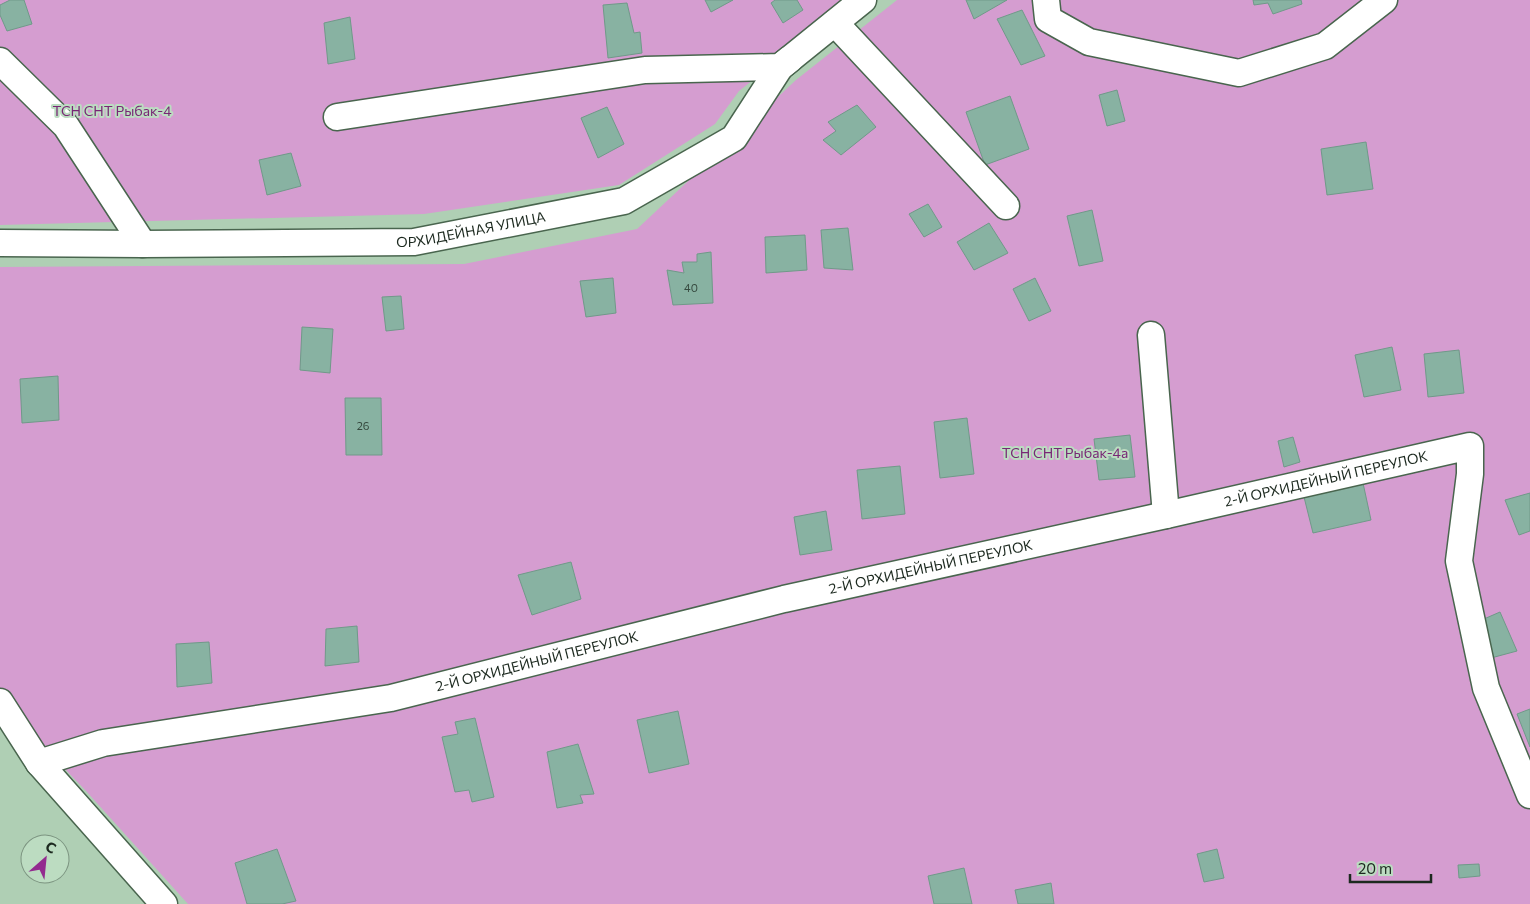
<svg xmlns="http://www.w3.org/2000/svg" width="1530" height="904" viewBox="0 0 1530 904" font-family="Commissioner,sans-serif">
	<style>
		.green { fill: #d59dd0 }
		.building { fill: #88b2a2; stroke: #709989 }
		.lines { fill: none; stroke-linecap: round; stroke-linejoin: round }
		.minor-casing { stroke: #49654e; stroke-width: 29 }
		.minor { stroke: #fff; stroke-width: 26 }
		.labels { text-anchor: middle; stroke-width: 4; stroke-linejoin: round; paint-order: stroke }
		.number-label { font-size: 11px; fill: #374b40 }
		.park-label { font-size: 14px; fill: #782775; stroke: #bcdcc1 }
		.street-label { font-size: 14px; fill: #1c291f; stroke: #bcdcc1 }
	</style>
	<rect width="100%" height="100%" fill="#afcfb4"/>
	<!-- green -->
	<path class="green" d="M0,0H854L739,91L715,124L619,185L424,214L0,225Z
		M897,0H1530V904H188L86,791L0,701V267L464,264L637,229L796,80Z"/>
	<!-- building -->
	<path class="building" d="M10,0H24L32,24L7,31L0,15V5Z
		M705,0H733L711,12Z
		M775,0H797L803,10L783,23L771,3Z
		M966,0H1007L974,19Z
		M1253,0H1301L1302,4L1273,14L1268,3L1254,5Z
		M627,3L634,33L640,32L642,53L608,58L603,5Z
		M1022,10L1045,56L1021,65L997,19Z
		M350,17L355,59L328,64L324,23Z
		M1117,90L1125,121L1107,126L1099,95Z
		M1010,96L1029,149L985,165L966,112Z
		M857,105L876,127L841,155L823,140L836,131L828,122Z
		M607,107L624,144L598,158L581,118Z
		M1366,142L1373,189L1327,195L1321,149Z
		M291,153L301,186L267,195L259,160Z
		M928,204L942,227L924,237L909,214Z
		M1092,210L1103,261L1079,266L1067,216Z
		M989,223L1008,253L974,270L957,242Z
		M848,228L853,270L824,268L821,230Z
		M805,235L807,270L766,273L765,237Z
		M711,252L713,303L673,305L667,270L684,273L682,262H697V254Z
		M613,278L616,313L586,317L580,281Z
		M1035,278L1051,311L1029,321L1013,289Z
		M401,296L404,329L386,331L382,297Z
		M302,327L333,329L330,373L300,370Z
		M1392,347L1401,390L1364,397L1355,355Z
		M1459,350L1464,393L1428,397L1424,354Z
		M58,376L59,420L22,423L20,379Z
		M345,398H381L382,455H346Z
		M967,418L974,474L940,478L934,422Z
		M1130,435L1135,477L1099,480L1094,439Z
		M1293,437L1300,462L1284,467L1278,441Z
		M900,466L905,514L862,519L857,470Z
		M1363,483L1371,520L1313,533L1303,493Z
		M1530,493V531L1519,535L1505,500Z
		M826,511L832,550L800,555L794,517Z
		M571,562L581,599L532,615L518,575Z
		M1500,612L1517,651L1491,658L1477,622Z
		M357,626L359,662L325,666L326,629Z
		M209,642L212,683L177,687L176,644Z
		M1530,709V747L1517,714Z
		M678,711L689,764L649,773L637,720Z
		M475,718L494,797L472,802L469,790L455,792L442,737L458,734L455,722Z
		M578,744L594,794L580,795L583,803L557,808L547,752Z
		M277,849L296,901L282,904H247L235,863Z
		M1217,849L1224,878L1204,882L1197,854Z
		M1479,864L1480,876L1459,878L1458,865Z
		M964,868L972,904H934L928,876Z
		M1051,883L1054,904H1018L1015,890Z"/>
	<g class="lines">
		<defs>
			<g id="minor">
				<path d="M1046,0L1048,19L1089,42L1239,73L1325,46L1384,0"/>
				<path d="M835,23L1006,206"/>
				<path d="M0,61L66,126L143,244"/>
				<path d="M337,117L645,70L780,67L790,59"/>
				<path id="s1" d="M0,243L143,244L414,242L624,201L734,138L780,67L863,0"/>
				<path d="M1151,335L1166,515"/>
				<path d="M0,702L39,763L164,904"/>
				<path id="s2" d="M39,763L103,743L391,698L784,599L1166,515L1470,446V474L1459,561L1486,688L1530,795"/>
			</g>
		</defs>
		<!-- minor casing -->
		<use href="#minor" class="minor-casing"/>
		<!-- minor -->
		<use href="#minor" class="minor"/>
	</g>
	<g class="labels">
		<!-- number labels -->
		<g class="number-label">
			<text x="691" y="292">40</text>
			<text x="363" y="430">26</text>
		</g>
		<!-- park labels -->
		<g class="park-label">
			<text x="112" y="116">ТСН СНТ Рыбак-4</text>
			<text x="1065" y="458">ТСН СНТ Рыбак-4а</text>
		</g>
		<!-- street labels -->
		<g class="street-label">
			<text dy="5" stroke="none"><textPath href="#s1" startOffset="472">ОРХИДЕЙНАЯ УЛИЦА</textPath></text>
			<text dy="5" stroke="none"><textPath href="#s2" startOffset="1319">2-Й ОРХИДЕЙНЫЙ ПЕРЕУЛОК</textPath></text>
			<text dy="5" stroke="none"><textPath href="#s2" startOffset="914">2-Й ОРХИДЕЙНЫЙ ПЕРЕУЛОК</textPath></text>
			<text dy="5" stroke="none"><textPath href="#s2" startOffset="509">2-Й ОРХИДЕЙНЫЙ ПЕРЕУЛОК</textPath></text>
		</g>
	</g>
	<!-- north arrow -->
	<g transform="translate(45 859) rotate(27)"><circle r="24" fill="#bcdcc1" stroke="#7c9480"/>
	<path d="M0-4L9 19L0 12L-9 19Z" fill="#932a8f"/>
	<text y="-8" font-size="14" font-weight="bold" text-anchor="middle" fill="#1c291f">С</text>
	</g>
	<!-- scale -->
	<path d="M1350 874v8h81v-8" fill="none" stroke="#1c291f" stroke-width="2.5"/>
	<text x="1358" y="874" font-size="15" fill="#1c291f" stroke="#bcdcc1" stroke-width="4" paint-order="stroke">20 m</text>
</svg>
